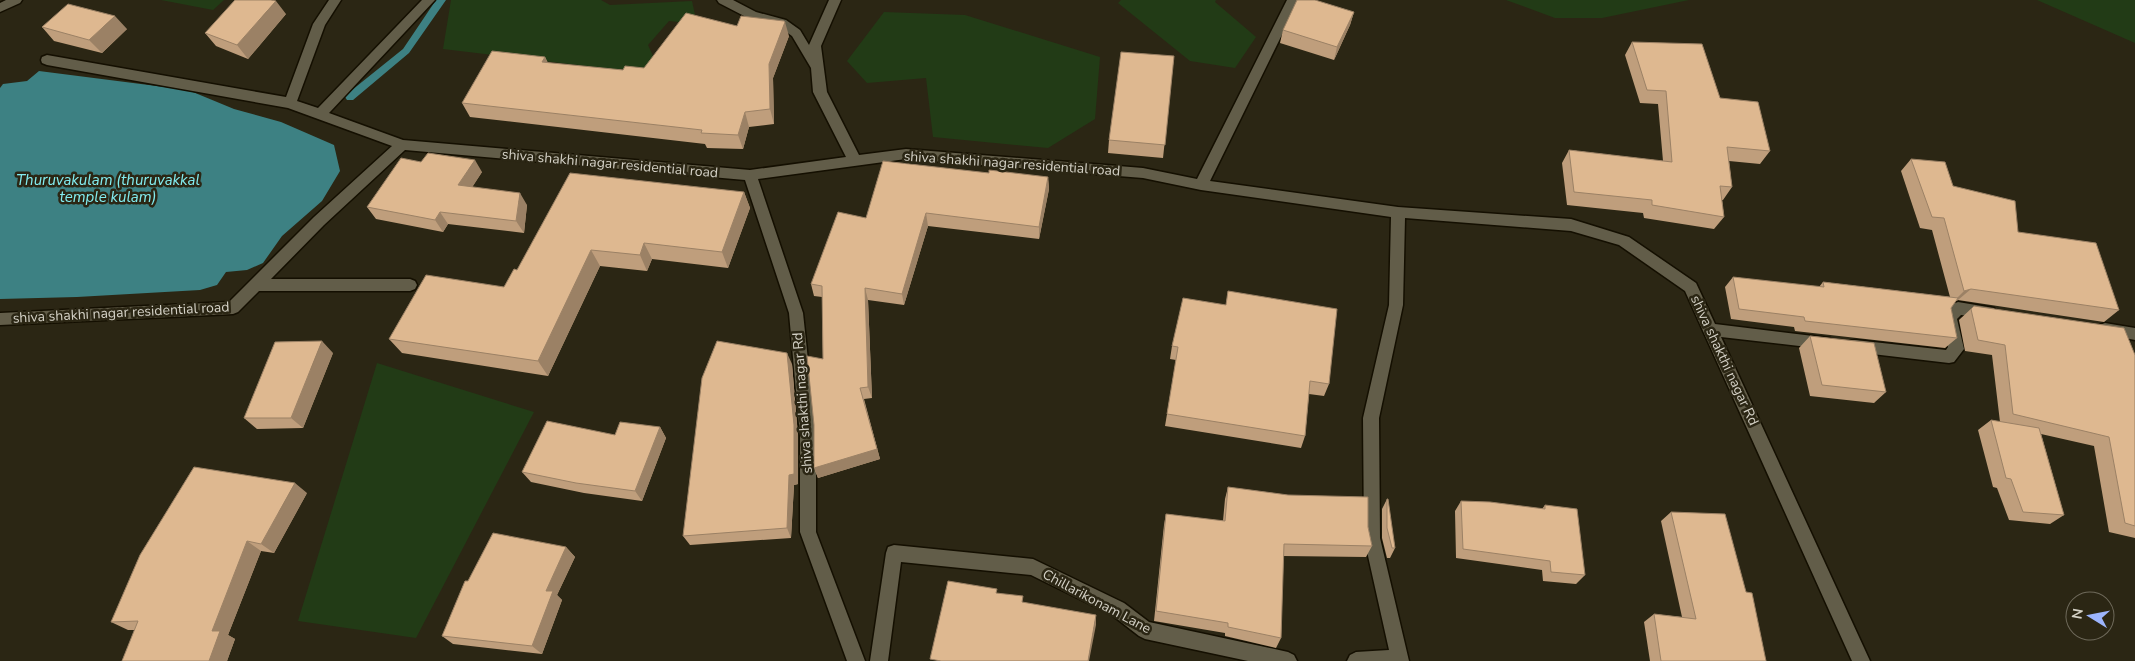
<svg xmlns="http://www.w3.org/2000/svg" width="2135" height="661" viewBox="0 0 2135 661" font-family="'Nunito Sans',sans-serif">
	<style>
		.green { fill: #223b16 }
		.water { fill: #3d8183 }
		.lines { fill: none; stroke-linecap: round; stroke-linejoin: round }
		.stream { fill: #3d8183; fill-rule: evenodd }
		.minor-casing { stroke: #140f01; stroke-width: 3 }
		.minor { fill: #625d49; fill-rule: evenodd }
		.wall { fill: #bf9e7c }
		.shaded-wall { fill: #9b8165 }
		.building { fill: #deb890; stroke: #9b8165 }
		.labels { text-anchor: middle; stroke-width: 5; stroke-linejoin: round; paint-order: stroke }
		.street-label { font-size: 14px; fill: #d4d1c6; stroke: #2b2614 }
		.water-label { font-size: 15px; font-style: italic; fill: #83edf0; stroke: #2b2614 }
	</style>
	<rect width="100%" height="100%" fill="#2b2614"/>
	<!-- green -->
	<path class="green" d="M161,0H224L213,10Z
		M451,0H601L610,5L692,1L697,24L669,21L648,45L659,69H612L443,49Z
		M1121,0H1216L1215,2L1256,37L1235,68L1190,61L1118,3Z
		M1506,0H1689L1602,18H1555Z
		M2037,0H2135V43Z
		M884,12L965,15L1100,57L1095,119L1048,148L933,137L926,78L867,83L847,61Z
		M377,363L534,412L416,638L298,621Z"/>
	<!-- water -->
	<path class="water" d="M39,71L188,90L234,109L281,122L334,145L340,171L322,201L282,236L263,263L247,270L226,272L217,285L200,290L77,297L0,299V88L3,84L27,81Z"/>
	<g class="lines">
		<!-- stream -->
		<path class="stream" d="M436,0H446L409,53L353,100H347L345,97L347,94L403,49Z"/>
		<defs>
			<path id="minor" d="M6,0H22L20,3L0,12V3Z
				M329,0H341L325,25L297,101L318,108L422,0H435L329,113L403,140L750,170L846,157L813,92L811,68L792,36L778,26L748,18L719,3L717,0H733L756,12L786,20L800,30L809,45L829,0H841L821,46L827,92L859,155L906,149L1143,168L1197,179L1287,0H1299L1210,181L1398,207L1571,219L1629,237L1696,283L1715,324L1830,338L1833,343L1830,348L1825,349L1721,337L1870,661H1852L1685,291L1619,245L1571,231L1405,218L1403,305L1379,418L1380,538L1409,661H1347L1350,655L1356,652L1389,650L1364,538L1363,418L1389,305L1391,217L1201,190L1143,178L906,159L758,179L803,313L816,436V532L865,661H847L800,532V436L789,313L745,180L405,150L324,225L271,279H410L415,281L417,285L415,289L410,291H259L238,312L233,314L0,325V313L229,302L314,217L392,146L288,108L47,65L42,63L41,60L42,57L47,55L286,97L313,24Z
				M1958,302L1994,308L1996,312L1994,316L1989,318L1961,315L1957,319L1964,349L1954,362L1949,363L1855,352L1850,351L1847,346L1850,341L1855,340L1946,350L1948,347L1942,317L1953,304Z
				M2105,323L2135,328V340L2100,333L2098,329L2100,325Z
				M894,545L1033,559L1124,603L1149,622L1288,652L1294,655L1297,661H1248L1145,639L1139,636L1112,615L1031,575L901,562L888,661H870L886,553L888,547Z"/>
		</defs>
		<!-- minor casing -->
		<use href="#minor" class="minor-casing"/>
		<!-- minor -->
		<use href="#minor" class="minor"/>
	</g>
	<!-- wall -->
	<path class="wall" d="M1354,12L1350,25L1334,60L1280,43L1283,30Z
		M286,14L248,59L216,46L205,33Z
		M42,27L127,29L102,53L54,41Z
		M789,36L773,78L774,124L749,127L743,149L707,148L705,144L470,117L462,103L545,57L548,63L623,70L644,68Z
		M1632,42L1720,98L1770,151L1760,164L1729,161L1732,187L1723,200H1722L1724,217L1714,229L1644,218L1643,213L1567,205L1562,163L1569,150L1663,161L1658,104L1640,103L1625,55Z
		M1174,56L1163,158L1108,153L1109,140Z
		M1911,159L1953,186L2018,232L2119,310L2104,322L1958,300L1956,301L1951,308L1957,338L1945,348L1795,331L1794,327L1731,319L1725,287L1733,277L1819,287L1823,282L1950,297L1932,230L1920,228L1901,171Z
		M421,162L482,172L472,187L527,205L524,233L448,224L443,232L376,219L367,207Z
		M989,173L1048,177L1049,189L1039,239L928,226L904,305L868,300L872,398L864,399L880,459L818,478L814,468L823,359L822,297L814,296L811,284L866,218Z
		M744,192L750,208L728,268L652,259L647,271L600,266L548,376L402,353L389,339L504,287L517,270Z
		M1228,291L1329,384L1324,396L1309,394L1305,436L1301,448L1165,426L1176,360L1170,359L1172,346L1226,305Z
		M1974,306L2135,355V538L2109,532L2094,446L2041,434L2064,515L2050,524L2009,520L1997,488L1993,487L1978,430L1991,420L2000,422L1992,355L1965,351L1959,320Z
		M1810,336L1886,392L1874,403L1810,396L1799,348Z
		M333,353L303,428L257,429L244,418Z
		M792,364L798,436V484L794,485L791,538L690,545L683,536Z
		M660,427L666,438L642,501L584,493L531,482L522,472L615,435Z
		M1228,487L1368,527L1372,546L1366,557L1283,556L1281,638L1276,648L1225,636V633L1154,621L1164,525L1166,514L1223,521L1225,499Z
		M307,493L274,553L261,551L228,635L235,639L227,661H122L135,630H128L111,622Z
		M1387,499L1395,548L1390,558H1387L1382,538V509Z
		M1461,501L1542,509L1545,505L1585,575L1576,584L1543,581L1542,570L1456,558L1455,511Z
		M1671,512L1746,592L1766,661H1650L1644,622L1654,614L1682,617L1661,521Z
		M566,547L575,557L557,595L562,600L542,654L453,644L442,636L468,581Z"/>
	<!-- shaded-wall -->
	<path class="shaded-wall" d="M276,1L286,14L248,59L237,45Z
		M1354,12L1350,25L1334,60L1337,47Z
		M115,16L127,29L102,53L89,40Z
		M785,22L789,36L773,78L774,124L770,109L769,64Z
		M545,57L552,71L542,62Z
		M745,112L749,127L743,149L738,135Z
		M475,160L482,172L466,197L458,185Z
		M1048,177L1049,189L1039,239V227Z
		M744,192L750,208L728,268L722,252Z
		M520,193L527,205L524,233L516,221Z
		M440,212L448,224L443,232L435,220Z
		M926,213L928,226L904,305L902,294Z
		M644,243L652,259L647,271L640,255Z
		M591,250L600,266L548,376L538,361Z
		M865,288L868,300L872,398L868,387Z
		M1971,289L1958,300L1952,303L1964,291Z
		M322,341L333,353L303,428L291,418Z
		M787,353L792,364L798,436V484L794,485L791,538L787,528L789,475Z
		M860,388L880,459L818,478L814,468Z
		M660,427L666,438L642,501L635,491Z
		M295,483L307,493L274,553L261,544Z
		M247,541L261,551L228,635L235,639L227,661H209L212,631Z
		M566,547L575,557L557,595L562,600L542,654L532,646L546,591Z
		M1096,615V625L1089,661H1088Z"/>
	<!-- building -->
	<path class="building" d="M235,0H271L276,1L237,45L205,33Z
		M1297,0H1315L1354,12L1337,47L1283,30Z
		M68,4L115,16L89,40L42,27Z
		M686,13L737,26L741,16L784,21L785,22L769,64L770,109L745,112L738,135L701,133L702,130L462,103L492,51L545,57L542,62L623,70L625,66L644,68Z
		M1632,42L1702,44L1720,98L1758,102L1770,151L1727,147L1732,187L1720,186L1724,217L1652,205V200L1574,192L1569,150L1672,162L1666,91L1647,90Z
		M1121,52L1174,56L1165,145L1109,140Z
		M428,153L475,160L458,185L520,193L516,221L440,212L435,220L367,207L401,158L421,162Z
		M1911,159L1945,162L1953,186L2015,201L2018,232L2096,243L2119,310L1971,289L1964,291L1944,218L1932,217Z
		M883,161L989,173V170L1048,177L1039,227L926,213L902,294L865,288L868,387L860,388L877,449L814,468V425L807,356L823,359L822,286L811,284L838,212L866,218Z
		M570,173L744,192L722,252L644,243L640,255L591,250L538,361L389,339L426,275L504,287L514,269L517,270Z
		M1733,277L1824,287L1823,282L1958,298L1951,308L1957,338L1805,321L1804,317L1739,309Z
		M1228,291L1337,309L1329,384L1310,381L1305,436L1167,414L1178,347L1172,346L1183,298L1226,305Z
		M1974,306L2124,328L2135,355V526L2125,523L2109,437L2013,414L2005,345L1978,340L1971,309Z
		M1810,336L1874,343L1886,392L1822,385Z
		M322,341L291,418H244L275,342Z
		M717,341L787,353L794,425V474L789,475L787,528L683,536L702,378Z
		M1991,420L2039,428L2064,515L2023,512L2011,479L2006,478Z
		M547,421L615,435L620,422L660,427L635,491L576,483L522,472Z
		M194,467L295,483L261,544L247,541L212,631H220L209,661H122L138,621L111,622L140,555Z
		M1228,487L1288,495L1368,497V527L1372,546L1284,544L1281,638L1228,627V623L1156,611L1166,514L1225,521Z
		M1387,499H1388L1395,548H1392L1387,528Z
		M1461,501L1490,502L1545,509V505L1577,509L1585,575L1551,572L1550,561L1463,549Z
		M1671,512L1725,514L1746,592L1752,593L1766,661H1661L1654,614L1696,619Z
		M493,533L566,547L546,591H553L532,646L442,636L465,581H468Z
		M948,581L997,589L996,593L1023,596L1022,602L1096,615L1088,661H941L930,659Z"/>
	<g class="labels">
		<!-- street labels -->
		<g class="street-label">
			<text transform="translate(610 163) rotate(5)" y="5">shiva shakhi nagar residential road</text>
			<text transform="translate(1012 163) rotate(4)" y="5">shiva shakhi nagar residential road</text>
			<text transform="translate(121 312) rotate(-3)" y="5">shiva shakhi nagar residential road</text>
			<text transform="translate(1725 360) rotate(65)" y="5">shiva shakthi nagar Rd</text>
			<text transform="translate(802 403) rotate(-94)" y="5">shiva shakthi nagar Rd</text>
			<text transform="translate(1097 601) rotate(28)" y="5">Chillarikonam Lane</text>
		</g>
		<!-- water labels -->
		<g class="water-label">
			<text x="108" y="185">Thuruvakulam (thuruvakkal<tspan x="108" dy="17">temple kulam)</tspan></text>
		</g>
	</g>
	<!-- north arrow -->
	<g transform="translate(2090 616) rotate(280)"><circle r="24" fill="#2b2614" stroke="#6f6a5b"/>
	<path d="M0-4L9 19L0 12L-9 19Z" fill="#9cb4fd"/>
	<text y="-8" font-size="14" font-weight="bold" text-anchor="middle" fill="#d4d1c6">N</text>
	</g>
</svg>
